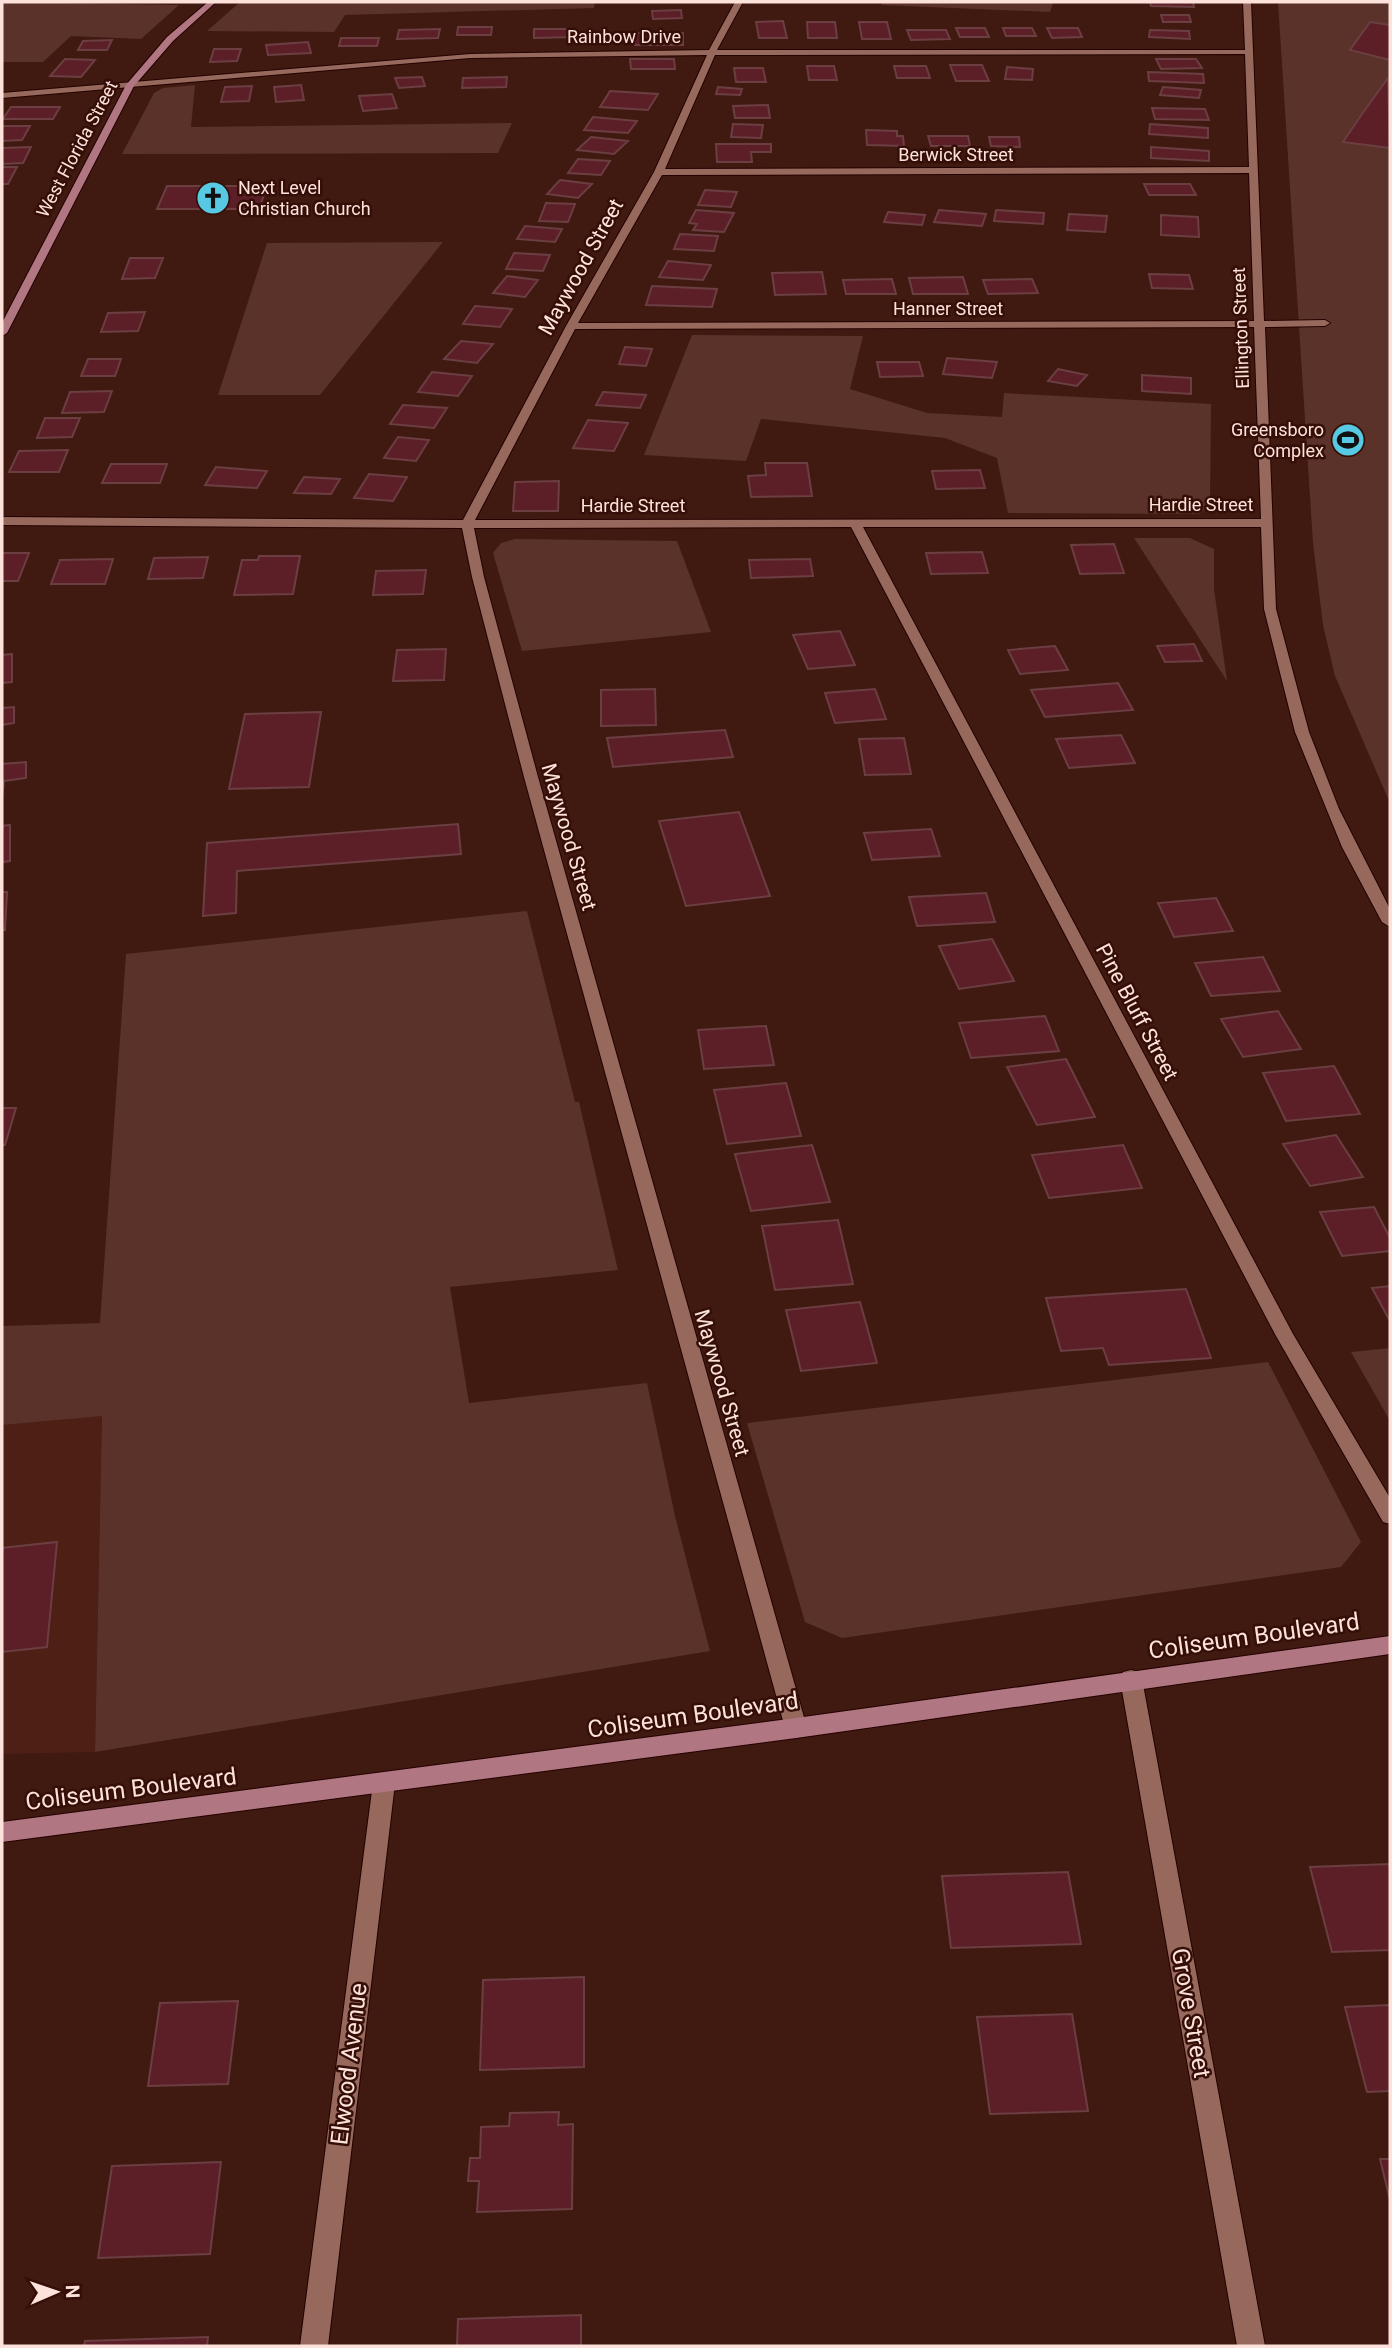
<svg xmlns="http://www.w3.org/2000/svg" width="1392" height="2348" viewBox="0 0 1392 2348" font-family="Roboto,sans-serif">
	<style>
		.built { fill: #4d1f15 }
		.green { fill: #5a3229 }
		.building { fill: #5c1f28; stroke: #6b3e42; stroke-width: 2 }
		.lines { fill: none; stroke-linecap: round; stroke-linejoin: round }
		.street-casing { stroke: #240200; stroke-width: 2 }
		.secondary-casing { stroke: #240200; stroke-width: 2 }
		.street { fill: #97695d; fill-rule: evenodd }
		.secondary { fill: #b07682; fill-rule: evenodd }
		.labels { text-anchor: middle; stroke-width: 5; stroke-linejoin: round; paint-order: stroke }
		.far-street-label { font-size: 18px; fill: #fde2db; stroke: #350f07 }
		.far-poi-label { font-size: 18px; fill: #fde2db; stroke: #350f07; text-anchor: start }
		.street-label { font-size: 21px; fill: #fde2db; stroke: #350f07 }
		.near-street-label { font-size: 24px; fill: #fde2db; stroke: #350f07 }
	</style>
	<rect width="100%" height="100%" fill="#401910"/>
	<!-- built -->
	<path class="built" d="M102,1415L95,1752L2,1754V1425Z"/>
	<!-- green -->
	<path class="green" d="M5,2L179,5L141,39L71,36L43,62H2V4Z
		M240,2H595L594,8L345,15L334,32L207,31Z
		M880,2H1063L1053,3L1050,12L882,5Z
		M1278,2H1390V803L1335,676L1323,625L1313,543Z
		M195,85L191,127L512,123L498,153L122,154L154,93L163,88Z
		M443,242L320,395H218L267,243Z
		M692,335L863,336L850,389L927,413L1002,417L1004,393L1211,404L1210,506L1199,514L1008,513L997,458L945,438L761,419L746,461L644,455Z
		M1134,538H1190L1214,549V589L1227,681Z
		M515,539L677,541L711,632L522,651L493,553L501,543Z
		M527,911L575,1102H579L618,1270L450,1287L469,1403L647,1383L675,1516L710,1651L95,1752L102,1416L2,1425V1326L100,1323L126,954Z
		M1390,1348V1421L1351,1352Z
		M1268,1362L1361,1542L1341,1567L842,1638L805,1622L747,1423Z"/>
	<!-- building -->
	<path class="building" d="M1150,2H1193L1194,7L1151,6Z
		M681,10L682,18L653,19L652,11Z
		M1161,15H1189L1191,22H1163Z
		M783,21L787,38H759L756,22Z
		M807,22H835L837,38H808Z
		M859,22H887L891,39H862Z
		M1370,22L1390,25V60L1350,50Z
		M458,27H492L491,35H457Z
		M956,28H985L989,37H960Z
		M1003,28H1032L1036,36H1006Z
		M1047,28H1078L1082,37L1052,38Z
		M440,29L438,38L397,39L399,30Z
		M534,29H574V37L534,38Z
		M907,30H946L950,39L911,40Z
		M1150,30L1189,31L1190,39L1149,37Z
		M635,33H683V45H635Z
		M341,38H379L377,46H339Z
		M112,40L107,50H78L83,41Z
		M308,42L311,53L268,55L266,45Z
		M214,49H241L237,61L210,62Z
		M65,59L95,60L81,77L50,76Z
		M630,59H674L675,69H631Z
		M1156,59H1196L1202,68L1161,69Z
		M950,65H982L989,81H956Z
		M807,66H834L837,80H809Z
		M894,66H926L930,78H897Z
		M1007,67L1033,69L1032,80L1005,79Z
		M734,68H763L766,82H736Z
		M1148,72L1203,74L1204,83L1149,81Z
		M422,77L425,86L399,88L395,78Z
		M507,77L506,87L462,88L463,78Z
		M1388,78L1390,148L1343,142L1362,114Z
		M301,85L304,100L276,102L274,87Z
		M252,86L249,101L221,102L225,87Z
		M718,87L742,89L740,95L716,94Z
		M1163,87L1201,90L1199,98L1160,95Z
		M610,91L658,94L648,110L600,107Z
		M392,94L397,108L363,111L359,96Z
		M768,105L770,118H735L733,106Z
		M11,107H60L53,119H3Z
		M1152,108L1205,109L1209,120L1155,119Z
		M593,117L637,121L628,133L584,130Z
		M733,124L763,125L761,138L731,137Z
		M1150,124L1208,128V138L1149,134Z
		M2,126H30L22,140L2,141Z
		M866,130L897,131V136H903L904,146L867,145Z
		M928,136H968L970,146H931Z
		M591,137L628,141L614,154L577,150Z
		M989,137H1019L1020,147L991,146Z
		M716,144H771V152H751L752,162H717Z
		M31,147L23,163L2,164V148Z
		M1151,147L1209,151V161L1151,158Z
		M578,159L610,161L601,175L568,173Z
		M2,167H17L8,184H2Z
		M560,180L592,184L578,198L547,194Z
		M1144,184H1190L1196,195H1149Z
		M167,186H267L259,209H157Z
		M705,190L737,192L731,207L698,205Z
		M546,203L575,204L568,222L539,221Z
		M696,210L734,213L724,232L693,230L697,224L689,223Z
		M939,210L986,214L982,226L934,222Z
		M996,210L1044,213L1043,224L994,221Z
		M888,212L925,215L922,225L884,222Z
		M1069,214L1107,216L1105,232L1067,230Z
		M1161,215L1198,217L1199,237L1161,235Z
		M525,226L562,229L555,242L517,239Z
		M680,234L718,236L714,251L674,249Z
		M514,253L550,255L543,271L506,269Z
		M130,258H163L155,278L122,279Z
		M668,261L711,265L703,280L659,277Z
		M822,272L826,294L775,295L772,273Z
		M1149,274L1189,275L1193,289L1152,288Z
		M507,276L538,280L525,297L493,293Z
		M963,277L968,294H913L909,278Z
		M892,279L896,294H846L843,280Z
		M1032,279L1038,293L988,294L983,280Z
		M652,286L717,289L712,307L646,305Z
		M475,306L512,309L500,327L463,324Z
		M145,312L138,331L101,332L108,313Z
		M461,341L493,344L477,363L444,359Z
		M625,347L652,349L646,366L619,364Z
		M947,358L997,362L992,378L943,374Z
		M88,359H121L115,376H81Z
		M877,362H919L923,376L880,377Z
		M1058,369L1087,375L1077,386L1048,381Z
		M432,372L472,376L458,396L418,392Z
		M1142,375L1191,378V394L1142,391Z
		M112,391L104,412L62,413L70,392Z
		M603,392L646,395L640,408L596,405Z
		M403,405L447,408L434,428L390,424Z
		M45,418H80L72,437L37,438Z
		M588,420L628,423L614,451L573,448Z
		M398,437L429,440L416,461L384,458Z
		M68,450L59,472H9L19,451Z
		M765,463H807L812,496L751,497L748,476L766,475Z
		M111,464H167L160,483H102Z
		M216,467L267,471L257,488L205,485Z
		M980,470L985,488L936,489L932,471Z
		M369,474L407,477L393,501L354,498Z
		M304,477L340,479L331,494L294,493Z
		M559,481L558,511H513L515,482Z
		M1114,544L1124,573L1080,574L1071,545Z
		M982,552L988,573L931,574L926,553Z
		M2,553H29L18,581H2Z
		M259,556H300L293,594L234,595L242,560H258Z
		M208,557L203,578L148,579L154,558Z
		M113,559L105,584H51L60,560Z
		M810,559L813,576L751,578L749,560Z
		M426,570L423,594L373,595L376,571Z
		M840,631L855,665L808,669L793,635Z
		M1194,644L1202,661L1165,662L1157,646Z
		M1055,646L1068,670L1020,674L1008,650Z
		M446,649L444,680L393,681L397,650Z
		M12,654V682L2,683V655Z
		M1118,683L1133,710L1045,717L1031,690Z
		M655,689L656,725L601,726V690Z
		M875,689L886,719L835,723L825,693Z
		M14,707V723L2,725V708Z
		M321,712L309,787L229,789L245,714Z
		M725,730L733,757L613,767L607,738Z
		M1121,735L1135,763L1069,768L1056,739Z
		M904,738L911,774L865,775L859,739Z
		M26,762V778L4,781L2,799V764Z
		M739,812L770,896L686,906L659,821Z
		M458,824L461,854L237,871L236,913L203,916L207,843Z
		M10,825V861L2,862V826Z
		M931,829L940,856L872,860L864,833Z
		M2,892H7L5,930H2Z
		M986,893L995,922L917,926L909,897Z
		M1216,898L1233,931L1174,937L1158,903Z
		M992,939L1014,981L959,989L939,946Z
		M1263,957L1280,991L1211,996L1195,963Z
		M1278,1011L1301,1049L1243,1057L1221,1019Z
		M1045,1016L1059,1051L971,1058L959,1023Z
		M766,1026L774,1065L704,1069L698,1030Z
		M1066,1059L1095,1117L1037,1125L1007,1067Z
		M1334,1066L1360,1114L1286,1121L1263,1073Z
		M786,1083L801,1136L727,1144L714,1090Z
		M2,1108H16L5,1145H2Z
		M1336,1135L1363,1177L1310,1186L1283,1144Z
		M812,1145L830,1202L751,1211L735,1154Z
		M1123,1145L1142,1188L1049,1198L1032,1155Z
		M1374,1207L1390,1238V1251L1342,1256L1320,1212Z
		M838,1220L853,1284L775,1290L762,1226Z
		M1390,1286V1321L1372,1288Z
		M1186,1289L1211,1358L1109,1365L1103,1348L1061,1351L1046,1298Z
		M860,1302L877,1363L801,1371L786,1310Z
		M57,1542L47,1647L2,1652V1548Z
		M1390,1864V1950L1332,1952L1310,1867Z
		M1068,1872L1081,1944L951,1948L942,1876Z
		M584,1977V2067L480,2070L483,1980Z
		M238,2001L228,2084L148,2086L160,2003Z
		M1390,2005V2091L1367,2092L1345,2007Z
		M1072,2014L1088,2111L990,2114L977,2017Z
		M559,2112L558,2125L573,2124L572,2209L477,2212L479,2181H468L470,2158H480L481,2127L509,2126L510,2113Z
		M1380,2159H1390V2200Z
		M221,2162L210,2254L98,2258L112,2166Z
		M581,2315V2346H457L458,2319Z
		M208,2337L207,2346H84L85,2341Z"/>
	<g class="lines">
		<defs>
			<path id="street" d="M735,2H743L717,50H1245L1243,2H1251L1264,321L1325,320L1330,323L1325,326L1265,327L1276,609L1309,732L1339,809L1390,909V927L1382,922L1342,847L1295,732L1264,609L1261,527H863L1293,1334L1390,1498V1524L1383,1522L1276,1336L851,527L474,528L484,577L538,777L807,1728L804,1735L796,1738L788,1735L785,1728L524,777L472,577L462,528L2,525V517L463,520L566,326L654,172L707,55L470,58L2,98V93L470,54L709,50ZM1245,54L1249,167L665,169L715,55ZM1249,173L1254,321L578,323L662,175ZM1254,327L1261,519L475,520L575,329Z
				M1131,1670L1139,1672L1142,1679L1265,2346H1237L1120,1679L1123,1672Z
				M384,1773L392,1776L395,1783L328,2346H300L373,1783L376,1776Z"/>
			<path id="secondary" d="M208,2H216L173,41L134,86L7,333L2,336V323L126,85L167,37Z
				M1390,1636V1654L796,1738L2,1842V1822L796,1718Z"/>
		</defs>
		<!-- street casing -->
		<use href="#street" class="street-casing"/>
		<!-- secondary casing -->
		<use href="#secondary" class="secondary-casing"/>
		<!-- street -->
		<use href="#street" class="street"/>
		<!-- secondary -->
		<use href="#secondary" class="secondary"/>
	</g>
	<!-- icons -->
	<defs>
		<symbol id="church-disc" viewBox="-11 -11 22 22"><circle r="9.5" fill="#57c9e2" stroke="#350f07"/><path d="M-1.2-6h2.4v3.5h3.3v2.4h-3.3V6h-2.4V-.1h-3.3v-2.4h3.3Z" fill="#111"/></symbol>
		<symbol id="stadium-disc" viewBox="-11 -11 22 22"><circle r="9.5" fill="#57c9e2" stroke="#350f07"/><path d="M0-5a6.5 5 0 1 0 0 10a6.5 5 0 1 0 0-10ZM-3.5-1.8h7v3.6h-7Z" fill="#111"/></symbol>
	</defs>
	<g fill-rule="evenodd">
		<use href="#church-disc" x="194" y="179" width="38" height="38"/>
		<use href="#stadium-disc" x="1329" y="421" width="38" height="38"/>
	</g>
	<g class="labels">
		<!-- far-street labels -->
		<g class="far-street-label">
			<text x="624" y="43">Rainbow Drive</text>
			<text transform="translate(77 149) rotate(-62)" y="6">West Florida Street</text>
			<text x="956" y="161">Berwick Street</text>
			<text x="948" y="315">Hanner Street</text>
			<text transform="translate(1241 328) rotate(-92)" y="6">Ellington Street</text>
			<text x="1201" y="511">Hardie Street</text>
			<text x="633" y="512">Hardie Street</text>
		</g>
		<!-- far-poi labels -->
		<g class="far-poi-label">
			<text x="238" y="194">Next Level<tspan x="238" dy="21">Christian Church</tspan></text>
			<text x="1324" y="436" text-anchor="end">Greensboro<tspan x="1324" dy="21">Complex</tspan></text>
		</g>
		<!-- street labels -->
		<g class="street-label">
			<text transform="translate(581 267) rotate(-61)" y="7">Maywood Street</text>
			<text transform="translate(569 837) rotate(74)" y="7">Maywood Street</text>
			<text transform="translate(1137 1012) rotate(62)" y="7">Pine Bluff Street</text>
			<text transform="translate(722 1383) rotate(74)" y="7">Maywood Street</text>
		</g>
		<!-- near-street labels -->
		<g class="near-street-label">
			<text transform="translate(1254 1636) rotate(-8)" y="8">Coliseum Boulevard</text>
			<text transform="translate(693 1715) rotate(-8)" y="8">Coliseum Boulevard</text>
			<text transform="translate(131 1789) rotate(-7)" y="8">Coliseum Boulevard</text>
			<text transform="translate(1191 2013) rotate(80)" y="8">Grove Street</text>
			<text transform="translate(349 2064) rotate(-83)" y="8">Elwood Avenue</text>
		</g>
	</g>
	<!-- border -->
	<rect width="1392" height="2348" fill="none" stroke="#fde2db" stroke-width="7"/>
	<!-- north arrow -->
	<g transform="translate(56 2292) rotate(88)" stroke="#350f07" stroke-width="5" paint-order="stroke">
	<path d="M0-5L12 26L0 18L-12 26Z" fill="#fde2db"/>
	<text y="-10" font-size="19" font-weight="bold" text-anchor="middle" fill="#fde2db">N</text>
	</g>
</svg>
